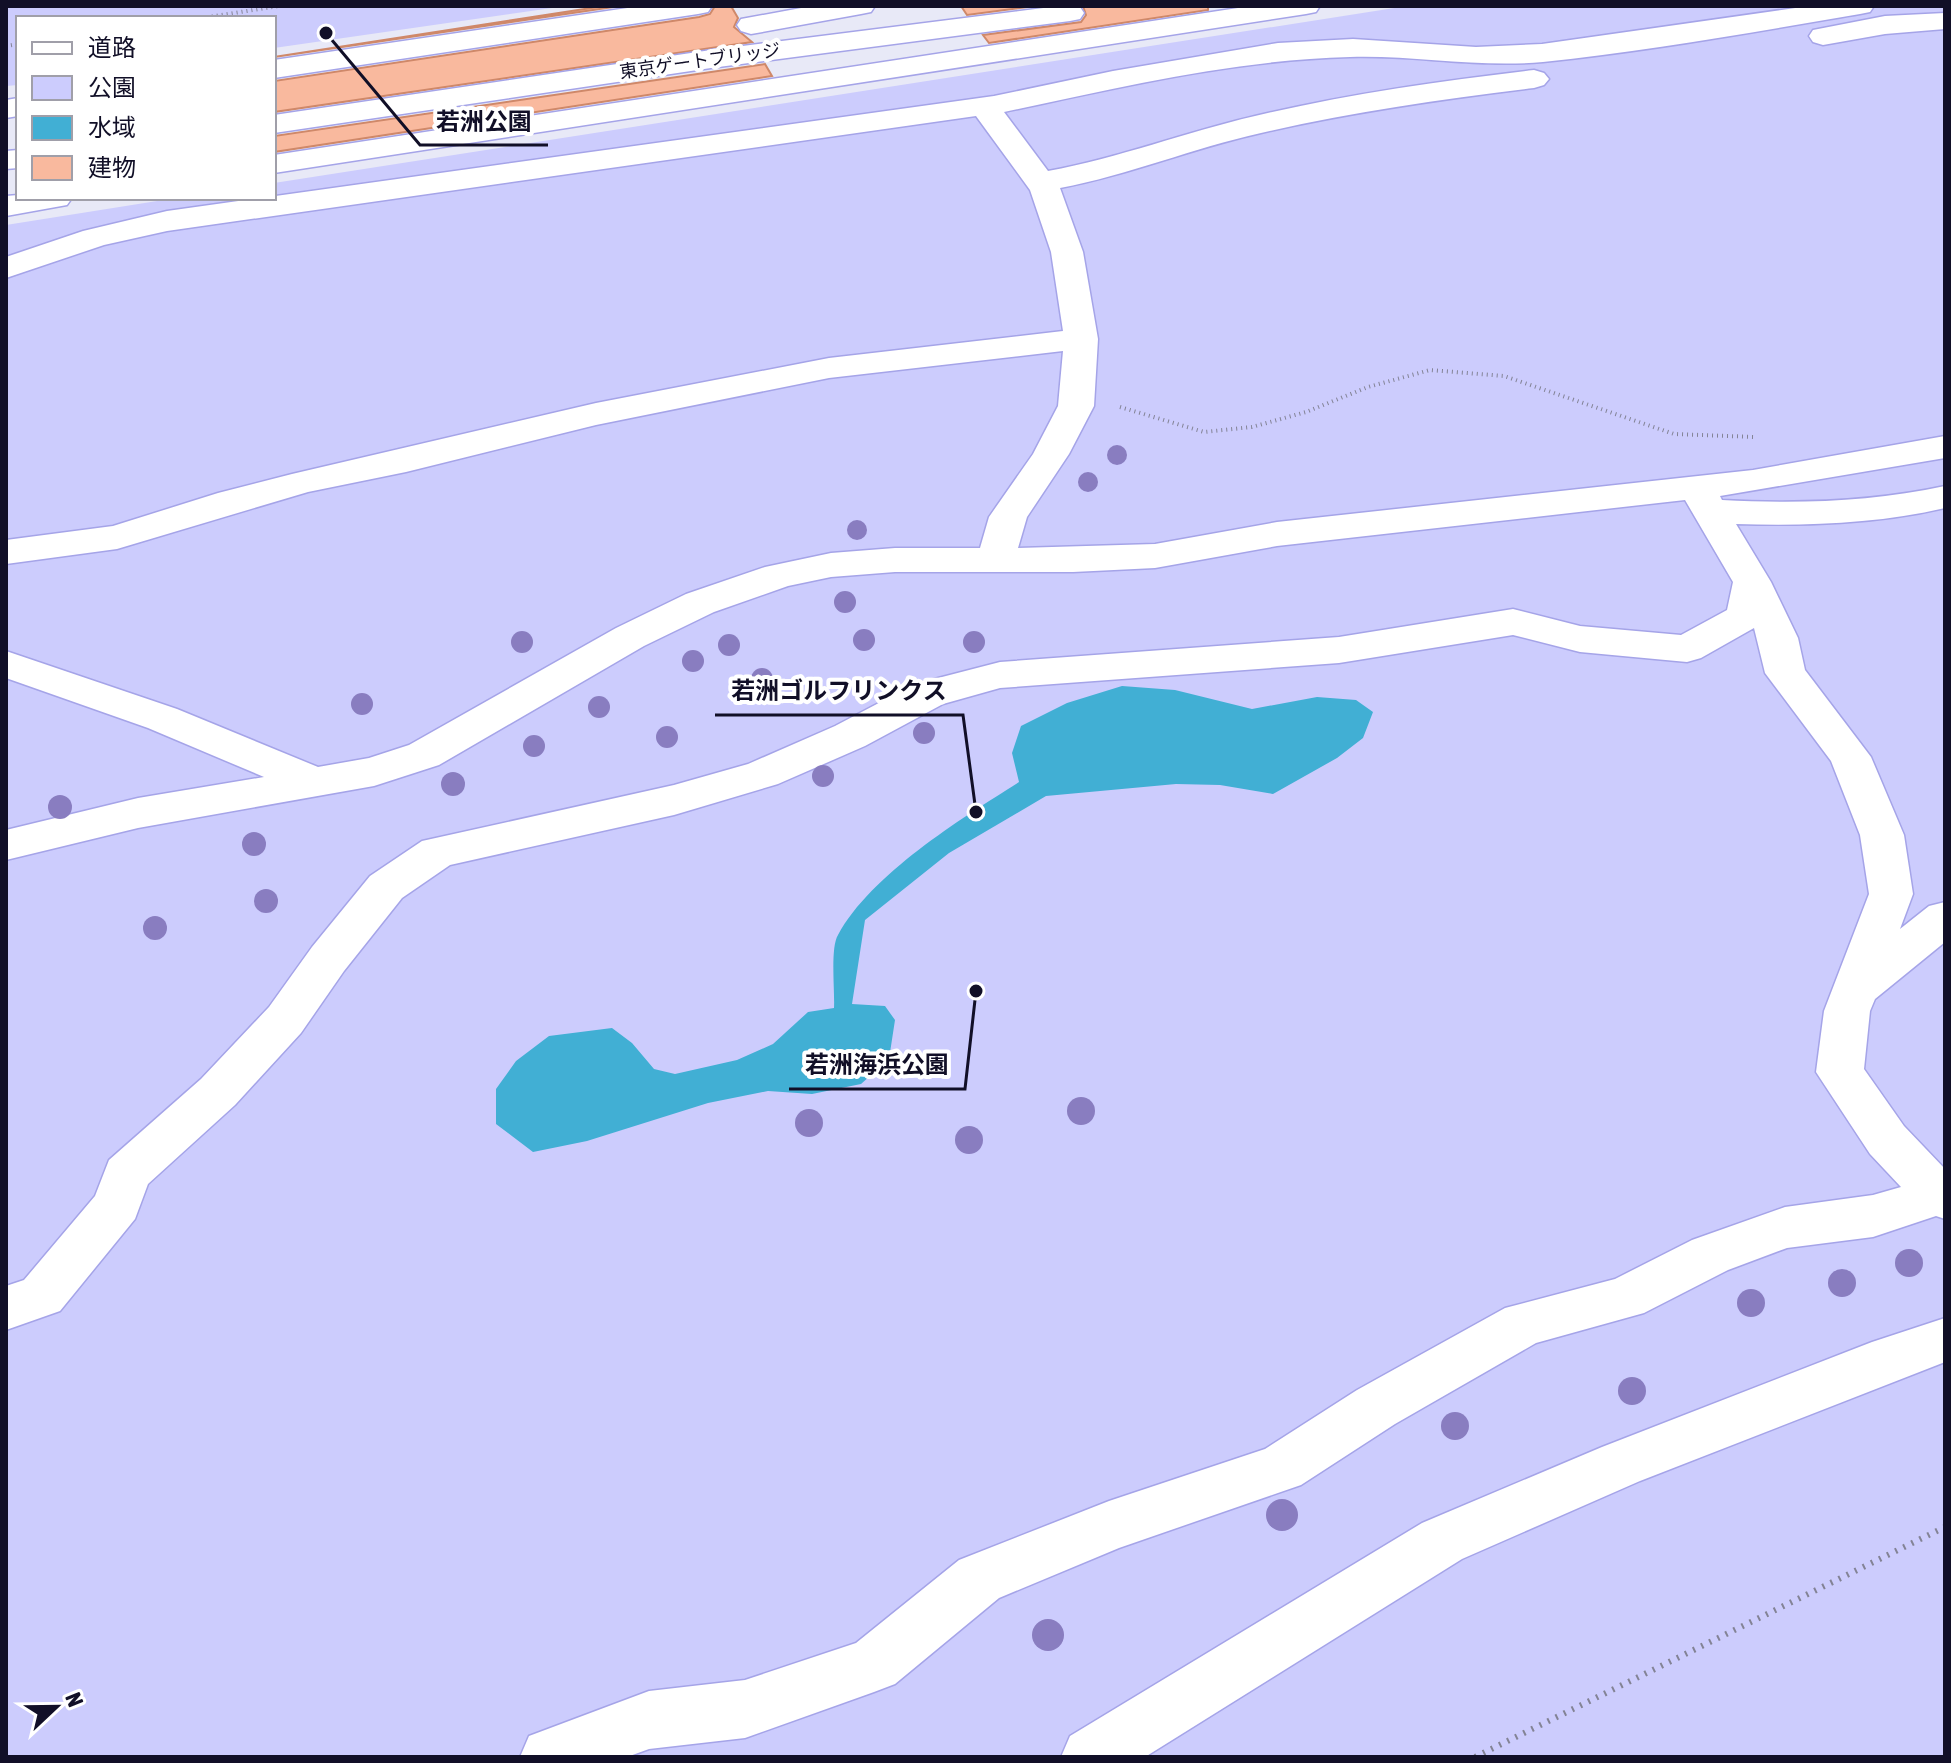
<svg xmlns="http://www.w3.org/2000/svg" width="1951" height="1763" viewBox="0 0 1951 1763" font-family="'Asap Condensed','Noto Sans JP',sans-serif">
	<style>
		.green { fill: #ccccfd }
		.water { fill: #41afd4 }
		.building { fill: #f9b99e; stroke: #cf8869; stroke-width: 2 }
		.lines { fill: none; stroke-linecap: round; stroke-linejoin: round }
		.minor-casing { stroke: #a5a4e8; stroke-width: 3 }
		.path-far1 { stroke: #838395; stroke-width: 4; stroke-dasharray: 1 4; stroke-linecap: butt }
		.path { stroke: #838395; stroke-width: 6; stroke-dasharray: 2 7; stroke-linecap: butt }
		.minor { fill: #fff; fill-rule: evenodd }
		.tree { fill: #897dc0 }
		.labels { text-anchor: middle; stroke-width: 8; stroke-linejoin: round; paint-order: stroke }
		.far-street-label { font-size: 18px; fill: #110f27; stroke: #fff }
		.leader { fill: none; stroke: #110f27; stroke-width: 3 }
		.callout-dot { fill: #110f27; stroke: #fff; stroke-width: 3 }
		.callout-label { font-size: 24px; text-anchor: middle; font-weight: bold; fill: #110f27; stroke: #fff; stroke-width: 8; stroke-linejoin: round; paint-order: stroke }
	</style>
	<rect width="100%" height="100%" fill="#e8e9f7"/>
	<!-- green -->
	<path class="green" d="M6,6H566L274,48V18H18V85L6,86Z
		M1407,6H1945V1757H6V225L176,198H274V183Z"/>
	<!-- water -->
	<path class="water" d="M1122,686L1175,690L1252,709L1317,697L1356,700L1373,712L1363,738L1337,758L1273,794L1220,785L1176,784L1046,796L949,853L865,920L852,1004L885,1006L895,1020L889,1059L861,1084L812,1094L768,1091L708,1103L587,1141L533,1152L496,1124V1089L516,1061L549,1036L612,1028L632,1043L654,1069L675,1074L737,1060L773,1044L808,1012L834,1008C835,991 830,948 838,935C871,874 962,818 1019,782L1012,753L1021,726L1067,703Z"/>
	<!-- building -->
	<path class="building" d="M604,6H620L274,57Z
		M715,6H731L738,18L734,27L752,42L274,112V81L699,17L710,14Z
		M961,6H1035L967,15Z
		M1083,6H1208V10L989,43L983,35L1081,22L1086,15Z
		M765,64L772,76L274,152V136Z"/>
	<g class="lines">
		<defs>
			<path id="minor" d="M641,6H712L708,12L698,14L274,78V60Z
				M812,6H875L871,12L861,14L751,34L741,31L737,25L741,19Z
				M1059,6L1080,7L1084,13L1080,19L1070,21L711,68L274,133V115L711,50Z
				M1251,6H1320L1316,12L1306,14L274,173V155Z
				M1809,6H1874L1870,12L1860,14C1755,32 1649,51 1543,62C1478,68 1414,55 1350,57C1233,60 1117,88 1004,112L1048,171C1119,158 1186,132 1255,116C1347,94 1441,81 1534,70L1544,73L1549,79L1544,85L1534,88C1443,99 1351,112 1261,133C1193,148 1129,175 1060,188L1083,252L1098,339L1094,406L1069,454L1027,517L1018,548L1155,544L1277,522L1753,470L1945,436V458L1720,496L1722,500C1798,504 1871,502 1945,486V508C1876,524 1807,526 1736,524L1771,582L1798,638L1805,670L1871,757L1904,835L1913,894L1900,929L1929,906L1945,902V942L1875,999L1870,1011L1864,1069L1904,1126L1945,1169V1219L1936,1216L1873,1237L1787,1248L1728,1270L1644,1313L1536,1343L1395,1424L1301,1485L1119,1548L999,1598L895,1684L874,1692L745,1738L649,1749L627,1757H520L529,1736L649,1691L745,1680L856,1643L959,1560L1109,1501L1265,1449L1357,1390L1505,1308L1615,1279L1692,1240L1785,1207L1873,1195L1901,1187L1870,1154L1816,1072L1824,1011L1869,894L1860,835L1831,761L1765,673L1754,628L1701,658L1687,662L1580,652L1513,635L1339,663L1000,688L943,704L865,746L778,784L674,815L450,865L402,898L344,971L301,1033L235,1105L148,1184L135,1219L60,1311L6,1330V1286L24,1280L95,1196L109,1160L201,1079L269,1007L312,947L370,876L422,841L674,785L748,764L835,726L915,684L1000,662L1339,637L1513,609L1580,626L1681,635L1727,610L1733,582L1685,500L1277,546L1155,568L1073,572H895L831,577L788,586L714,612L644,646L439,765L374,786L138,828L6,860V830L138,798L264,777L148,728L6,678V651L177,709L318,767L369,758L409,745L616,628L686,594L765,567L831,553L895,548H980L989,517L1033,454L1058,406L1063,351L829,378L596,425L406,472L308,492L117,549L6,564V540L113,526L218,493L292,474L596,403L829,358L1063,331L1051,252L1030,190L976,116L167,231L104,245L6,278V257L83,231L167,211L994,96L1113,71L1278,43L1353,39L1476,47L1542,44Z
				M1945,13V29L1885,34L1823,45L1813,42L1809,36L1813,30L1885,16Z
				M18,98V116L6,118V100Z
				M18,150V168L6,169V151Z
				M18,195V198H72L67,205L6,216V196Z
				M1945,1318V1362L1640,1481L1462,1559L1145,1757H1061L1070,1736L1422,1523L1602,1447L1872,1342Z"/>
		</defs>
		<!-- minor casing -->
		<use href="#minor" class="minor-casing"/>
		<!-- path-far1 -->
		<path class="path-far1" d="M202,18L279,6
			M6,46L18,44
			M1120,407L1204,432L1252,427L1306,412L1368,387L1430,370L1504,376L1674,434L1755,437"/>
		<!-- path -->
		<path class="path" d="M1475,1757L1945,1527"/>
		<!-- minor -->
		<use href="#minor" class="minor"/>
	</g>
	<!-- trees -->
	<g class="tree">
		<circle cx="1117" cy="455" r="10"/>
		<circle cx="1088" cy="482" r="10"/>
		<circle cx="857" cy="530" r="10"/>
		<circle cx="845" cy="602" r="11"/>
		<circle cx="864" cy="640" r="11"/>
		<circle cx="522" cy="642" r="11"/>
		<circle cx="974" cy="642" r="11"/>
		<circle cx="729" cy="645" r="11"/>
		<circle cx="693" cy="661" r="11"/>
		<circle cx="762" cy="679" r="11"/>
		<circle cx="362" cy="704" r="11"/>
		<circle cx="599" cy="707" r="11"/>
		<circle cx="924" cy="733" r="11"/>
		<circle cx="667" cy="737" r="11"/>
		<circle cx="534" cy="746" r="11"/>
		<circle cx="823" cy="776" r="11"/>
		<circle cx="453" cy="784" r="12"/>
		<circle cx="60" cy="807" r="12"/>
		<circle cx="254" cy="844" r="12"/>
		<circle cx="266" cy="901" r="12"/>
		<circle cx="155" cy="928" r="12"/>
		<circle cx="1081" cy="1111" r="14"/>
		<circle cx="809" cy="1123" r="14"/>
		<circle cx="969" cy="1140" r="14"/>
		<circle cx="1909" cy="1263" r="14"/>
		<circle cx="1842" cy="1283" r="14"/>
		<circle cx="1751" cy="1303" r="14"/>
		<circle cx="1632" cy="1391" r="14"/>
		<circle cx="1455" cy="1426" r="14"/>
		<circle cx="1282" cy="1515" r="16"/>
		<circle cx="1048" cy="1635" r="16"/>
	</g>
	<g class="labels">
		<!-- far-street labels -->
		<g class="far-street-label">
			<text transform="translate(700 61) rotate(-8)" y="6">東京ゲートブリッジ</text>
		</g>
	</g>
	<!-- callouts -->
	<path class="leader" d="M326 33L420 145H548M976 812L963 715H715M976 991L965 1089H789"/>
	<g class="callout-dot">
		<circle cx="326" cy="33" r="8"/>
		<circle cx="976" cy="812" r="8"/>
		<circle cx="976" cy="991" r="8"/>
	</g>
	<g class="callout-label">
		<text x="484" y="130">若洲公園</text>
		<text x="839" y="699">若洲ゴルフリンクス</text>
		<text x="877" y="1073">若洲海浜公園</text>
	</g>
	<!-- border -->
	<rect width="1951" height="1763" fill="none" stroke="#110f27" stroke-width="16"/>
	<!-- legend -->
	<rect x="16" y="16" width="260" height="184" fill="#ffffff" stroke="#a09fa9" stroke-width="2"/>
	<rect x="32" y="42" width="40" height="12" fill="#ffffff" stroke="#a09fa9" stroke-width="2"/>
	<text x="88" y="56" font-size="24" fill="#110f27">道路</text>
	<rect x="32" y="76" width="40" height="24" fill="#ccccfd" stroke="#a09fa9" stroke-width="2"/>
	<text x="88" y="96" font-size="24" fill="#110f27">公園</text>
	<rect x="32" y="116" width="40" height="24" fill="#41afd4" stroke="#a09fa9" stroke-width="2"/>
	<text x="88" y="136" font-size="24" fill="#110f27">水域</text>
	<rect x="32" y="156" width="40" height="24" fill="#f9b99e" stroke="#a09fa9" stroke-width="2"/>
	<text x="88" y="176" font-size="24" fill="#110f27">建物</text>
	<!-- north arrow -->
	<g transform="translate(56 1707) rotate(68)" stroke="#ffffff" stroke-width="6" paint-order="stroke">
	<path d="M0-6L14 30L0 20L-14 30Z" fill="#110f27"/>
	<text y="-12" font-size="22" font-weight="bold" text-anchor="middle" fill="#110f27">N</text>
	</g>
</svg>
